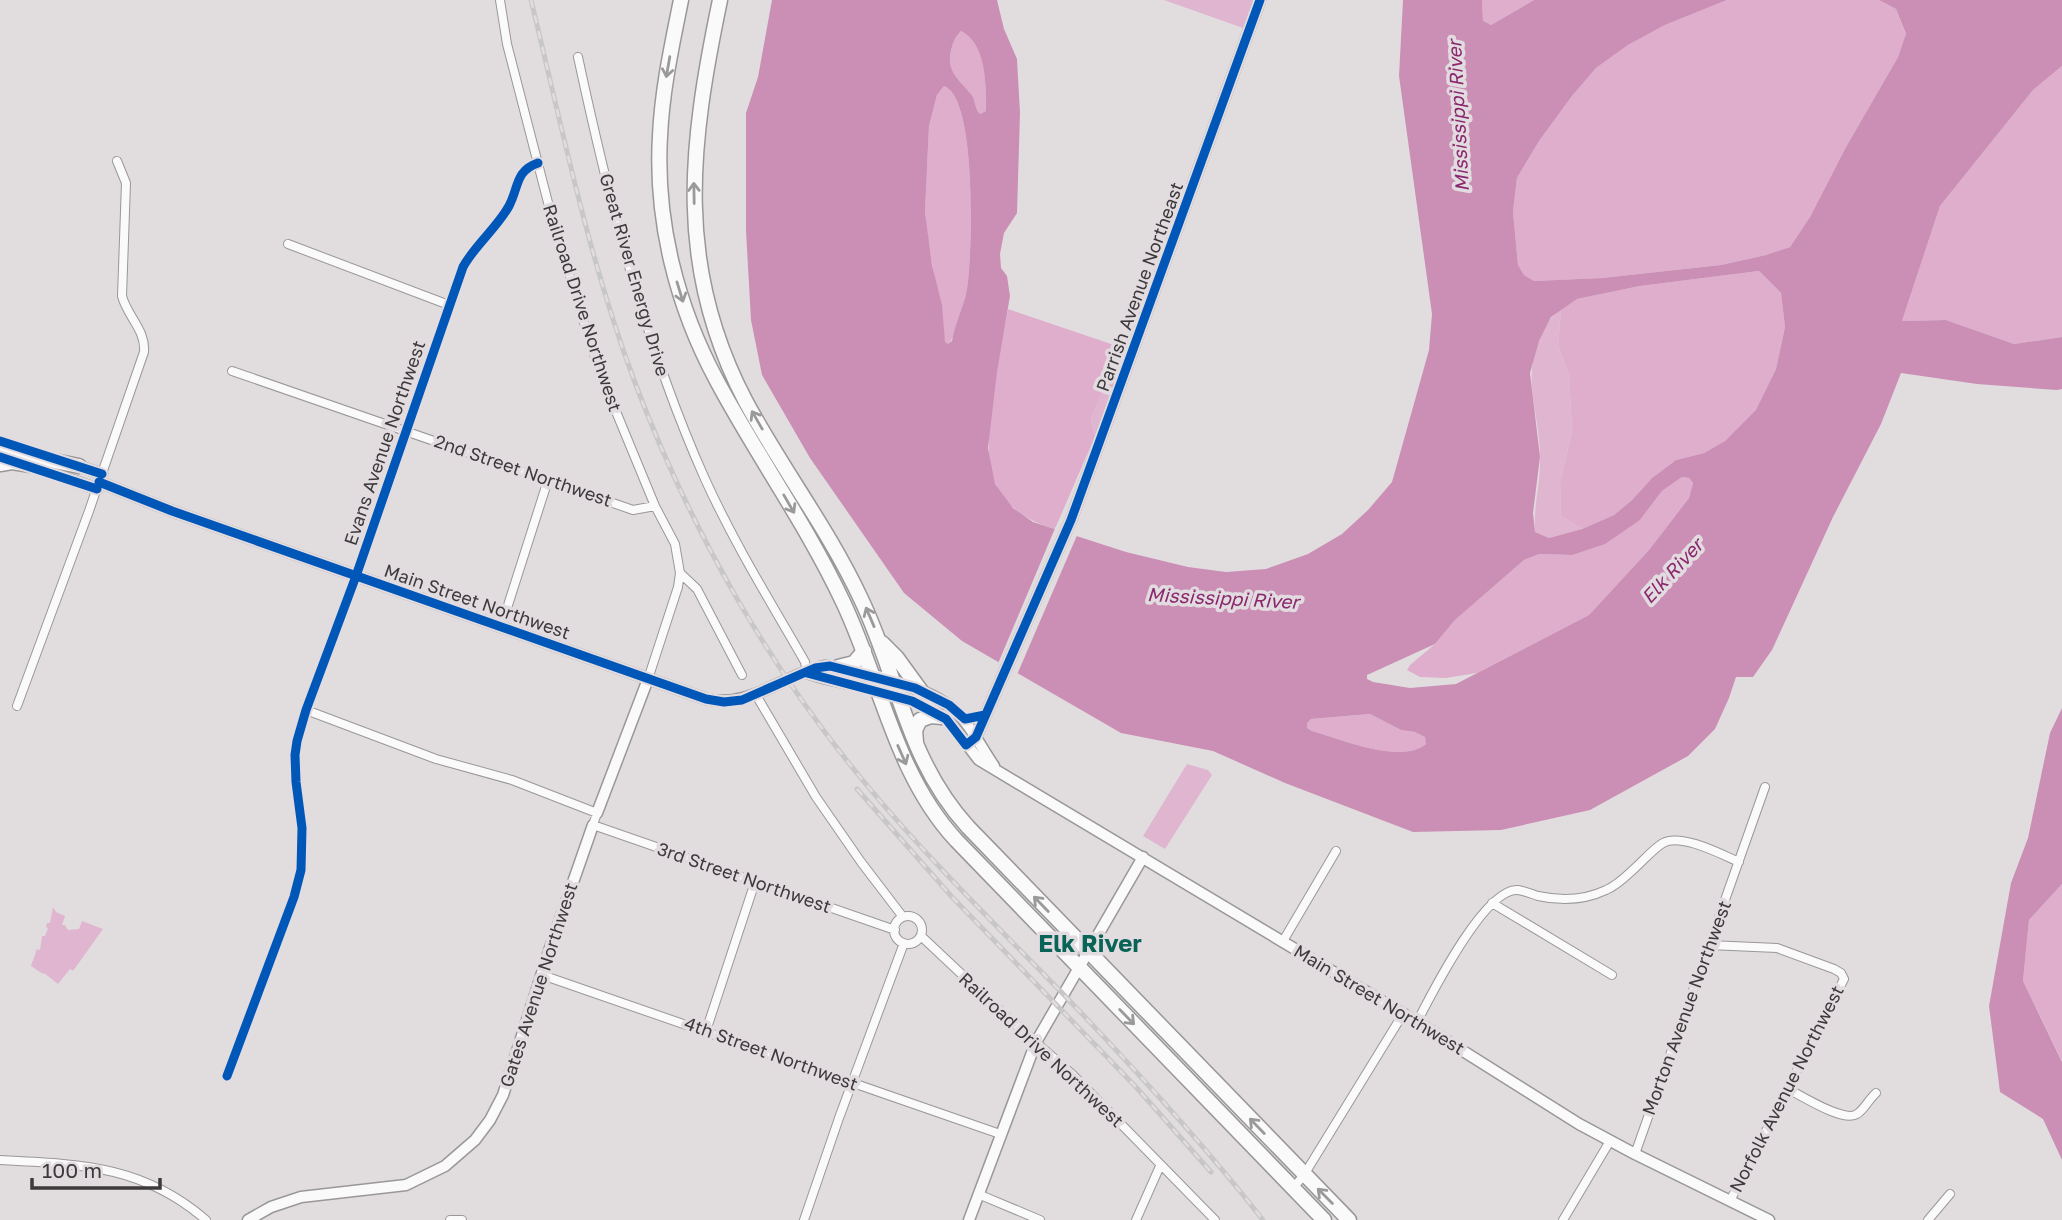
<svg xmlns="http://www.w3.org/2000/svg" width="2062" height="1220" viewBox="0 0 2062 1220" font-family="'Golos Text',sans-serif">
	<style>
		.green { fill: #e0b5d0 }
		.forest { fill: #dfaecd }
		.water { fill: #cb8fb6; fill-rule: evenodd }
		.pier { fill: #e1dddf }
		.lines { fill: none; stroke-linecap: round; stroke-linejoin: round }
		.street-casing { stroke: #9a9799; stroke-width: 10 }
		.secondary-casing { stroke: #9a9799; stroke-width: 13 }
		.highway-casing { stroke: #9a9799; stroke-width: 17 }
		.street { stroke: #fafafa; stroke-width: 8 }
		.secondary { stroke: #fafafa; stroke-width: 10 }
		.highway { stroke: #fafafa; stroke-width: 14 }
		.rail-casing { stroke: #c8c7c8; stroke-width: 5 }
		.rail { stroke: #e2dce0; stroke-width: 2.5; stroke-dasharray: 8; stroke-linecap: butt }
		.cycleway-casing { stroke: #e2dce0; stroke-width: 13 }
		.cycleway { stroke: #0057b8; stroke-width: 9 }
		.oneway { stroke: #9b9a9a }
		.labels { text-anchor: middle; stroke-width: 7; stroke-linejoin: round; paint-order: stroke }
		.street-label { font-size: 18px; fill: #3c3a3b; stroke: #e2dce0 }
		.water-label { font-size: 19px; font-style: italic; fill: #8a276d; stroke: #e2dce0 }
		.district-label { font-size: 24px; font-weight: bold; fill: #086457; stroke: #e2dce0 }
	</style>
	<rect width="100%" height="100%" fill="#e1dddf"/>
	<!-- green -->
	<path class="green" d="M1164,0H1253L1243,28Z
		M1561,309L1558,345L1569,375L1572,431L1560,483L1561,516L1582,529L1549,538L1535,532C1533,506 1541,482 1540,457C1540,412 1520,378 1542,334C1547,323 1551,316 1561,309Z
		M1114,345L1126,349L1095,436L1091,418L1113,368Z
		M1187,764L1208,770L1212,775L1165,849L1143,836Z
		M53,907L56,912L65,916L62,925H65L68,930L79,929L82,921L103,929L73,971L70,969L58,984L44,973L43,974L31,966L37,949L40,950L42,936H45L48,928L46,927L47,923H50Z"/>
	<!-- forest -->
	<path class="forest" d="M1482,0H1534L1491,25L1483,22Z
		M1727,0H1879L1896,9L1906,35L1898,57L1846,147L1810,217L1790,247L1766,255L1721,265L1602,278L1534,281L1524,275L1518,265L1513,212L1517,178L1539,141L1572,96L1596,68L1628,45L1665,25Z
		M961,31C987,42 986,88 986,111L980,114C974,108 976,100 971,94C959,80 946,71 951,51C953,42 955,37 961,31Z
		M2062,66V337L2014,344L1946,320L1902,321L1940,206L2033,90Z
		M944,86C978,100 972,255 967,289C965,301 956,335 949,344L945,343L928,239L925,212L929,126L937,95Z
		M1759,271L1781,293L1785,327L1776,369L1756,411L1725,441L1704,453L1676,460L1652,478L1632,500L1614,515L1582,529L1561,516L1560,483L1572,431L1569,375L1558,345L1561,309L1577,299L1640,286Z
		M1008,309L1114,345L1113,368L1091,418L1095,436L1055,529C1030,522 1010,510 996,486C977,451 1001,349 1008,309Z
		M1682,477L1689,478L1693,483L1689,498L1649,550L1589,615L1477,673L1446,678L1420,677L1407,670L1410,665L1435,644L1455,620L1524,560L1539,554L1572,555L1640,520L1662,491Z
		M1370,714L1401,730L1415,732L1426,737V744C1401,765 1341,739 1312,731L1307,728V722L1311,719Z
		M2062,884V1061L2023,981L2029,920Z"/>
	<!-- water -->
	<path class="water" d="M772,0H997L1004,29L1017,59L1020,113L1017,213L1004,233L1000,254L1001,268L1007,276L1010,296L997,372L988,448L995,484L1013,508L1033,522L1126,552L1188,567L1226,572L1266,569L1308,554L1342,534L1368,510L1392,482L1429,350L1432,314L1399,76L1403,0H1482L1483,21L1491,25L1534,0H1727L1665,25L1628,45L1596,68L1572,96L1539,141L1517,178L1513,212L1518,265L1524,275L1534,281L1602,278L1721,265L1766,255L1790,247L1810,217L1846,147L1898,57L1906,34L1896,9L1879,0H2062V66L2033,90L1940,206L1902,321L1946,320L2014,344L2062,337V389L2057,390L1977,384L1901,373L1881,424L1833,517L1772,650L1753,677H1736L1729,698L1715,729L1688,756L1590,810L1501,830L1413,832L1285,783L1213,751L1121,733L962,641L904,593L810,458L762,375L751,320L746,231V113L758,77ZM961,31C987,43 986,88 986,111L980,114C974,108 976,100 971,94C959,80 946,71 951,51C953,42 955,37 961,31ZM944,86C978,99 972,257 967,289C964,307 955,323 952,341L948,344L945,342L942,305L932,265L925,212L929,126L937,95ZM1759,271L1781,293L1785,327L1776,369L1756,410L1725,441L1704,453L1676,460L1652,478L1632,500L1614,515L1582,529L1549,538L1535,532L1533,513L1540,457L1530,373L1539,341L1551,317L1577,299L1640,286ZM1682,477L1689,478L1693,483L1689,498L1649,550L1589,615L1456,684L1410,688L1373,682L1367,679V675L1435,644L1455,620L1524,560L1539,554L1572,555L1605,544L1640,520L1662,491ZM1370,714L1401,730L1415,732L1425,737L1426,744C1401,765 1341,739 1312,731L1307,728V723L1311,719Z
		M2062,708V884L2029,920L2023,981L2062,1062V1160L2043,1119L2000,1092L1989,1006L2011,883L2028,838L2050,733Z"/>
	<!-- pier -->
	<path class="pier" d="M1056,526L1078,533L1016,677L997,666Z"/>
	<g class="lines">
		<defs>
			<path id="street" d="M500,0L507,44L552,218L598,368L655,506L675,544L680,573L697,589L742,675
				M578,57C609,201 645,345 705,479C734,543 770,601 805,662L807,673
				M288,244L449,305
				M232,371L633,510L655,506
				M501,627L548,480
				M648,679L678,587L680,573
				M756,695L816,797L861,862L903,917
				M17,706L89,511L144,352C146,330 127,316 122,296L126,183L117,161
				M306,710L436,759L512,780L597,813L593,825L895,930
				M1492,903L1612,975
				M894 930a14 14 0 1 1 28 0a14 14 0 1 1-28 0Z
				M921,936L1005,1015L1073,1075L1215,1220
				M1283,941L1336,851
				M1709,945L1777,948L1834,969L1841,973L1844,979L1730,1201
				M542,975L1000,1134
				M1417,1022C1431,995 1485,887 1518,890C1525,891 1532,894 1538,896C1561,901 1585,900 1606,890C1618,885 1626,876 1635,868C1644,860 1653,849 1663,843C1681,833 1721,854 1739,862
				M706,1031L755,882
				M227,1076L294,897L301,870L302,828L296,782L295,755L297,741L306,710L356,576L463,267C475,245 497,228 509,206C519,187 515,171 538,163
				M1788,1089C1802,1096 1844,1123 1857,1114C1864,1110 1869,1099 1876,1093
				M1635,1154L1765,787
				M0,1160C79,1164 143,1165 206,1220
				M1293,1188L1304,1175L1403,1014
				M978,1194L1040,1220
				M450,1220H462
				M804,1220L839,1118L904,943
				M1136,1220L1160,1166
				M1563,1220L1610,1141
				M1928,1220L1950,1194"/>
			<path id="secondary" d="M26,464L97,489
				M72,464L102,474
				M99,482L172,511L706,699C750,709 783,675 824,666C856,668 923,686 948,705C968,719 980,746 994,766
				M807,673C851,688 907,688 945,718C958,729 968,747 979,760L1417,1022L1579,1124L1635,1154L1769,1220
				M971,741L976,737L1071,520L1260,0
				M597,813L648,679
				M248,1220L271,1207L301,1197L406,1185L445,1166L475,1140L490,1120L503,1095L549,951L593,825
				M969,1220L1036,1042L1143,857"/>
			<path id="highway" d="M681,0C672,45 662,90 660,136C655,221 677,307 717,381C757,456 807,525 843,602C881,682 895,774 956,840L1324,1220
				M720,0C690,144 674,266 746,402C782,469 829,530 861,599C899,678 906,759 968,827L1349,1220
				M0,445L39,458L79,466
				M0,464L12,462L31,465
				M882,643L897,658L921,691
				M838,667L854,663L864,651
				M916,742L915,730L920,720L931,716L942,717"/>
		</defs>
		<!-- street casing -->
		<use href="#street" class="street-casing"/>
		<!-- secondary casing -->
		<use href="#secondary" class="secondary-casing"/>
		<!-- highway casing -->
		<use href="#highway" class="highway-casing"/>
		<!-- street -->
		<use href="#street" class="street"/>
		<!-- secondary -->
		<use href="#secondary" class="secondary"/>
		<!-- highway -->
		<use href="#highway" class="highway"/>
		<defs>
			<path id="rail" d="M531,0C562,127 588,257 634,380C689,527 769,669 870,789C931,862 999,928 1065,996C1134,1068 1201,1141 1263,1220
				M857,789L952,897L1136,1087L1211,1172"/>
		</defs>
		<!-- rail casing -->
		<use href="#rail" class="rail-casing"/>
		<!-- rail -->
		<use href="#rail" class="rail"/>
		<defs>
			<path id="cycleway" d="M0,441L102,474
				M0,457L97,489
				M99,482L172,511L706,699L724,702L742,700L815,668L830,666L915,688L949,705L965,719L985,715
				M807,673L912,701L946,719L966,745L976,737L1071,520L1260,0
				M227,1076L294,897L301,870L302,828L296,782L295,755L297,741L306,710L356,576L463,267C475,245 497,228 509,206C519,187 515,171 538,163"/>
		</defs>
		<!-- cycleway casing -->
		<use href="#cycleway" class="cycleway-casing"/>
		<!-- cycleway -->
		<use href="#cycleway" class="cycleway"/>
	</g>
	<!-- one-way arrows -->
	<defs><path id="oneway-shaft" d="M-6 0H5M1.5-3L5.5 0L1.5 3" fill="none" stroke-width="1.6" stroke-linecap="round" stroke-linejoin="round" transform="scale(1.75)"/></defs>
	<g class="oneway">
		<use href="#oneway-shaft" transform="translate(668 67) rotate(100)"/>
		<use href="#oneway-shaft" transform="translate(694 193) rotate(-91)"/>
		<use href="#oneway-shaft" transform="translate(680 292) rotate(73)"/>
		<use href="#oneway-shaft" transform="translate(757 420) rotate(-120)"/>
		<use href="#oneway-shaft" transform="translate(789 504) rotate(60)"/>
		<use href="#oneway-shaft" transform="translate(870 617) rotate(-113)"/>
		<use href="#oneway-shaft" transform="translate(902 755) rotate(66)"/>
		<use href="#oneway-shaft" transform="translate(1041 904) rotate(-134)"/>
		<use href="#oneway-shaft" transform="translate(1127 1017) rotate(46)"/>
		<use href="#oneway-shaft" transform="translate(1257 1126) rotate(-134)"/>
		<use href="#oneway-shaft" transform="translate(1325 1196) rotate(-135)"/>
	</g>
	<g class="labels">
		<!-- street labels -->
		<g class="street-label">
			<text transform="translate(634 275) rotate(74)" y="6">Great River Energy Drive</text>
			<text transform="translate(1140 287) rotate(-70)" y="6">Parrish Avenue Northeast</text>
			<text transform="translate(582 308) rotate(72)" y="6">Railroad Drive Northwest</text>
			<text transform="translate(385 443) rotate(-71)" y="6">Evans Avenue Northwest</text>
			<text transform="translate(523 471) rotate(19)" y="6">2nd Street Northwest</text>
			<text transform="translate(477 602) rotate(19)" y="6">Main Street Northwest</text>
			<text transform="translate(744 878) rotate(19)" y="6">3rd Street Northwest</text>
			<text transform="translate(539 985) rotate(-72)" y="6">Gates Avenue Northwest</text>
			<text transform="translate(1379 1000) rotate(31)" y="6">Main Street Northwest</text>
			<text transform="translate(1687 1008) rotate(-70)" y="6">Morton Avenue Northwest</text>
			<text transform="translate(1041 1050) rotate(43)" y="6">Railroad Drive Northwest</text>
			<text transform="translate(771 1054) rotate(20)" y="6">4th Street Northwest</text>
			<text transform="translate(1787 1089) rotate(-63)" y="6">Norfolk Avenue Northwest</text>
		</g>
		<!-- water labels -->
		<g class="water-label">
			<text transform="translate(1458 116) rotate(-93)" y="7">Mississippi River</text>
			<text transform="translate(1672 571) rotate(-47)" y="7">Elk River</text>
			<text transform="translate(1223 598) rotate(3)" y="7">Mississippi River</text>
		</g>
		<!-- district labels -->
		<g class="district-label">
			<text x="1090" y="952">Elk River</text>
		</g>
	</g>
	<!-- scale -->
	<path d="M32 1178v10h128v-10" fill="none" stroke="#3c3a3b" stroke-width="3.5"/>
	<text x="42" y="1178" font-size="21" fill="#3c3a3b" stroke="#e2dce0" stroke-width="5" paint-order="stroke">100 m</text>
</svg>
